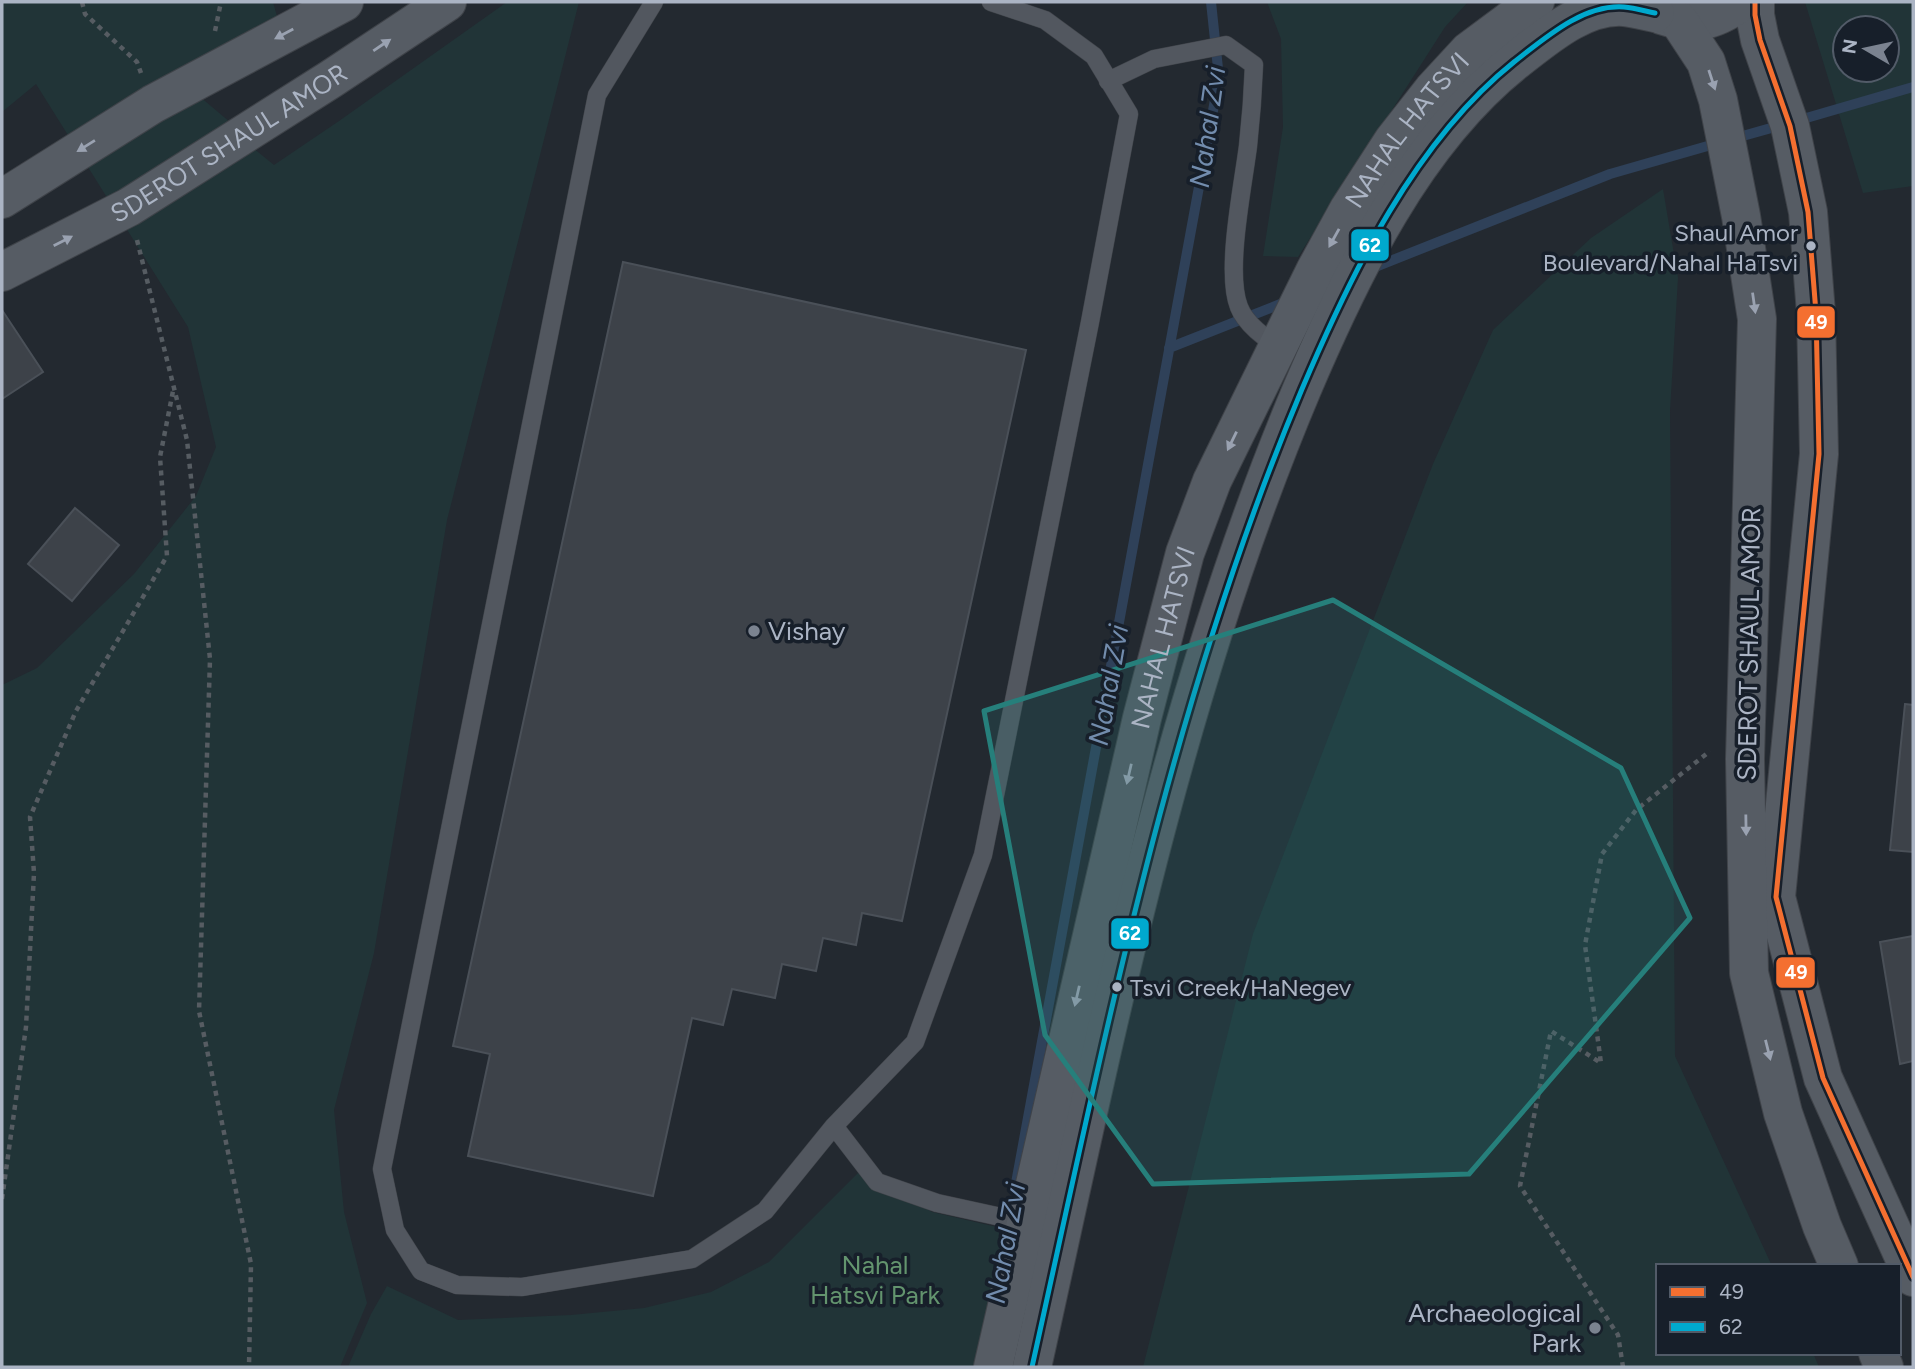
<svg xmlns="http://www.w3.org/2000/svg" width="1915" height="1369" viewBox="0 0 1915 1369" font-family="Figtree,sans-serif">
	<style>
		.green { fill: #213437; fill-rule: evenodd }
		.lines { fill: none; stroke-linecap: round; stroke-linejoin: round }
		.stream { stroke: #2f4159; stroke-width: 10 }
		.building { fill: #3d4249; stroke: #4a5058; stroke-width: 2 }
		.lane-casing { stroke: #3f4349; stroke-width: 19 }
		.secondary-casing { stroke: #3f4349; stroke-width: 40 }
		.path { stroke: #565c62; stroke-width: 4.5; stroke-dasharray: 5 5; stroke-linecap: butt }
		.lane { stroke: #52575f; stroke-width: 18 }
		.secondary { stroke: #565c64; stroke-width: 38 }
		.bus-1-casing { stroke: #171f2a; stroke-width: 10 }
		.bus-2-casing { stroke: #171f2a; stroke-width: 10 }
		.bus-1 { stroke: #f46f30; stroke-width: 5 }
		.bus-2 { stroke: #00a9ce; stroke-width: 5 }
		.oneway { fill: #9aa2b1 }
		.marked { fill: #267f7b; fill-opacity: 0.2; stroke: #267f7b; stroke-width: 5; stroke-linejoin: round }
		.bus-dot { fill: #abb4c4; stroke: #171f2a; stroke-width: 2.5 }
		.poi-dot { fill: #7b8390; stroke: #171f2a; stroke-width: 2.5 }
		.labels { text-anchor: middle; stroke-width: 7; stroke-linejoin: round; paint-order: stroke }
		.bus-label { font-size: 24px; fill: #abb4c4; stroke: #171f2a; text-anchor: end }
		.street-label { font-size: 26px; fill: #abb4c4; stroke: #171f2a }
		.poi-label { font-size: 26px; fill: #abb4c4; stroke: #171f2a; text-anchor: start }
		.park-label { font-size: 26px; fill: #63946e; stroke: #171f2a }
		.water-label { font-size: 28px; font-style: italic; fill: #728cad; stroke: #171f2a }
		.line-badge { stroke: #171f2a; stroke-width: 2.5 }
		.badge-label { font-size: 19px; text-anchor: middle; font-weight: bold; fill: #fff }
	</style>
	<rect width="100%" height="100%" fill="#232930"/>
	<!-- green -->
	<path class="green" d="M2,2H273L278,20L199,96L237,128L252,147L274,165L339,121L507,2H579L447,520L374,953L334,1110L344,1212L367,1303L340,1367H2V685L37,668L134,574L196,496L216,447L188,327L36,84L2,112Z
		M1267,2H1468L1445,27L1298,257L1263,256L1283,127L1281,39Z
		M1805,2H1913V186L1863,193ZM1845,28H1887V70H1845Z
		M1663,189L1678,278L1670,411L1675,1056L1772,1266H1658V1353H1813L1819,1367H1143L1253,934L1433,464L1493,330L1591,238Z
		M861,1170L932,1212L1014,1231L983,1367H348L371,1314L387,1286L458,1320L571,1315L644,1308L711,1292L769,1262Z"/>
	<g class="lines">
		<!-- stream -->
		<path class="stream" d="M1796,121L1913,87
			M1732,139L1782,125
			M1370,269L1610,174L1718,143
			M1169,348L1288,301
			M1016,1183L1219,78L1211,2"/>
	</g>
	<!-- building -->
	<path class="building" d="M623,262L1026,350L902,921L862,913L856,945L823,938L816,971L782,964L775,998L732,989L723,1025L692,1018L653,1196L468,1156L490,1054L453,1046Z
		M2,310L43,372L2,399Z
		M75,508L119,545L72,601L28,564Z
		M1905,704L1913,705V852L1890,850Z
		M1913,936V1061L1900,1064L1880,942Z"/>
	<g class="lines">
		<defs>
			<path id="lane" d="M654,2L597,95L382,1169L395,1230L421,1271L457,1285L522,1287L692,1259L765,1211L834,1126L915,1042L983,855L1090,322L1129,114L1094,56L1045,20L991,2
				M1108,81L1154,59L1226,45L1254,65C1253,92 1251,119 1248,146C1243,186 1225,272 1239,307C1245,323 1266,340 1281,347
				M834,1126L877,1182L937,1203L1028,1223"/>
			<g id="secondary">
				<path d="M1755,2V15L1760,40L1790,126L1808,212L1816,313L1819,454L1776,897L1823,1078L1913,1277"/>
				<path d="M1661,15C1694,26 1713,22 1741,2"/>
				<path d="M1679,21L1706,62L1718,100L1741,216L1757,319L1745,759L1749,973L1783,1113L1822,1226L1839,1266"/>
				<path d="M2,199L153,104L344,2"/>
				<path id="s1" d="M2,272L129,207L331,79L447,2"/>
				<path d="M1878,1353L1884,1367"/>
				<path id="s2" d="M993,1367L1142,718L1185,553L1212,481L1315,271L1349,209L1393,141L1433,90L1469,51L1535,2"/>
				<path d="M1032,1367C1105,1038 1170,702 1302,389C1351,274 1414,142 1514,62C1545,38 1583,4 1624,7C1635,8 1645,11 1655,13"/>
			</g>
		</defs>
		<!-- lane casing -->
		<use href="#lane" class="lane-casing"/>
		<!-- secondary casing -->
		<use href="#secondary" class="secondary-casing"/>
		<!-- path -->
		<path class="path" d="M82,2L85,14L137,62L141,73
			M215,31L221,2
			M137,240L187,440L210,659L199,1011L251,1264L249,1367
			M2,1199L26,1027L34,873L30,817L76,711L167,556L160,457L173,391
			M1623,1367L1618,1335L1520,1186L1551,1031L1601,1063L1585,945L1602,854L1636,810L1710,751"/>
		<!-- lane -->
		<use href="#lane" class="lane"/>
		<!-- secondary -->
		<use href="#secondary" class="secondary"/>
		<defs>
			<path id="bus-1" d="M1755,2V15L1760,40L1790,126L1808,212L1816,313L1819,454L1776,897L1823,1078L1913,1277"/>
			<path id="bus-2" d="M1032,1367C1105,1038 1170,702 1302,389C1351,274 1414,142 1514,62C1545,38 1583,4 1624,7C1635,8 1645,11 1655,13"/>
		</defs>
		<!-- bus-1 casing -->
		<use href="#bus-1" class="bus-1-casing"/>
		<!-- bus-2 casing -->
		<use href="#bus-2" class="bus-2-casing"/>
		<!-- bus-1 -->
		<use href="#bus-1" class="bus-1"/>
		<!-- bus-2 -->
		<use href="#bus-2" class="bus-2"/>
	</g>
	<!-- one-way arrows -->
	<defs><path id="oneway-solid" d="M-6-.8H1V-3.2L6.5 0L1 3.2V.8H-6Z" transform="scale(1.75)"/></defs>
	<g class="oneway">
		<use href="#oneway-solid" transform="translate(284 34) rotate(152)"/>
		<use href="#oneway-solid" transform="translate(382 45) rotate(-34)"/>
		<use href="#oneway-solid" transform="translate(1712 80) rotate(72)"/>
		<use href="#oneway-solid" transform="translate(86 146) rotate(148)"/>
		<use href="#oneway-solid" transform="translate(1334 238) rotate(119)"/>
		<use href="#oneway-solid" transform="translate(63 241) rotate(-27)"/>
		<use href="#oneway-solid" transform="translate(1754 303) rotate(82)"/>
		<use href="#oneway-solid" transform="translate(1232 441) rotate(116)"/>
		<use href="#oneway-solid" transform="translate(1129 774) rotate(103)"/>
		<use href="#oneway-solid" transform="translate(1746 825) rotate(89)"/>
		<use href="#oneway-solid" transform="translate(1077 996) rotate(103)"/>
		<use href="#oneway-solid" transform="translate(1768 1050) rotate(76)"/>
	</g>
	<!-- marked area -->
	<path class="marked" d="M1333,600L1621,768L1690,918L1469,1174L1153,1184L1045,1035L984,711Z"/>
	<!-- markers -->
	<g class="bus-dot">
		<circle cx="1811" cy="246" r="6"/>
		<circle cx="1117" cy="987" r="6"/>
	</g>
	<g class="poi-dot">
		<circle cx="754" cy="631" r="7"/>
		<circle cx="1595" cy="1328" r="7"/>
	</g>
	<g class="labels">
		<!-- bus labels -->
		<g class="bus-label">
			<text x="1798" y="241">Shaul Amor<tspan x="1798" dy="30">Boulevard/Nahal HaTsvi</tspan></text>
			<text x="1130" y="996" text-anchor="start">Tsvi Creek/HaNegev</text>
		</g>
		<!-- street labels -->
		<g class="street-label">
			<text dy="9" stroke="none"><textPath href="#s2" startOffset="1316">NAHAL HATSVI</textPath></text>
			<text dy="9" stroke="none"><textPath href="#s1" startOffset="261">SDEROT SHAUL AMOR</textPath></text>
			<text dy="9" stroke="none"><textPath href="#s2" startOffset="749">NAHAL HATSVI</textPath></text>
			<text transform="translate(1749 644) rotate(-89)" y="9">SDEROT SHAUL AMOR</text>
		</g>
		<!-- poi labels -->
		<g class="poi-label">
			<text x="768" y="640">Vishay</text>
			<text x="1581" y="1322" text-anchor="end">Archaeological<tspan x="1581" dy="30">Park</tspan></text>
		</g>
		<!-- park labels -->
		<g class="park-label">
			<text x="875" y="1274">Nahal<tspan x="875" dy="30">Hatsvi Park</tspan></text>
		</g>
		<!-- water labels -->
		<g class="water-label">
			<text transform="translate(1207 127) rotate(-82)" y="10">Nahal Zvi</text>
			<text transform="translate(1108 685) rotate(-80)" y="10">Nahal Zvi</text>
			<text transform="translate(1005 1243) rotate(-80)" y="10">Nahal Zvi</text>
		</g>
	</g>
	<g class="line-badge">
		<rect x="1350" y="228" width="40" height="34" rx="7" fill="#00a9ce"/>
		<rect x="1796" y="305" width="40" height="34" rx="7" fill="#f46f30"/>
		<rect x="1110" y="917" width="40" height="33" rx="7" fill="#00a9ce"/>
		<rect x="1775" y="956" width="41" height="33" rx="7" fill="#f46f30"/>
	</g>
	<g class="badge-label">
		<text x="1370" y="252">62</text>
		<text x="1816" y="329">49</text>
		<text x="1130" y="940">62</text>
		<text x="1796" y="979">49</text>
	</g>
	<!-- border -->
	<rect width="1915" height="1369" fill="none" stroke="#abb4c4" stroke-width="7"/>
	<!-- legend -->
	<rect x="1656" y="1264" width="245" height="91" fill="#171f2a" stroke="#525b68" stroke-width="2"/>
	<rect x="1670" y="1287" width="35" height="10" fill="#f46f30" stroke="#525b68" stroke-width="2"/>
	<text x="1719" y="1299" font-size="21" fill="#abb4c4">49</text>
	<rect x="1670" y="1322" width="35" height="10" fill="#00a9ce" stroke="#525b68" stroke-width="2"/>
	<text x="1719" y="1334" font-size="21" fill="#abb4c4">62</text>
	<!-- north arrow -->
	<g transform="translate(1866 49) rotate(279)"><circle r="33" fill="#171f2a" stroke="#525b68" stroke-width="2"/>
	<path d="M0-5L12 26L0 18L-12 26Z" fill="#7b8390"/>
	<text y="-10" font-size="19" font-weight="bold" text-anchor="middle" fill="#abb4c4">N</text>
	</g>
</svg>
